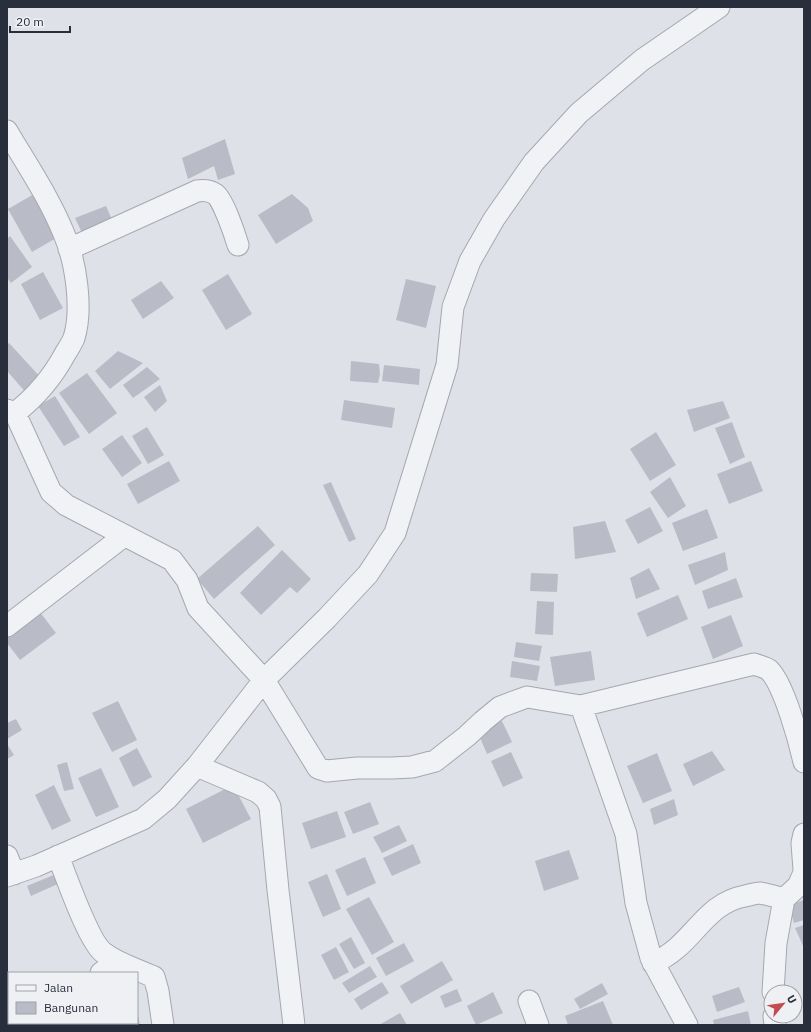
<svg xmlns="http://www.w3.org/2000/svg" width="811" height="1032" viewBox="0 0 811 1032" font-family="'IBM Plex Sans',sans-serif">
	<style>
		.building { fill: #b9bcc6 }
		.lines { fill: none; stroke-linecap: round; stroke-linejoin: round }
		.minor-casing { stroke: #a4a8b0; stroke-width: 23 }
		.minor { stroke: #f1f2f5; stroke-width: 21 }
	</style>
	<rect width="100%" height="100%" fill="#dee1e7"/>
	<!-- building -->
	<path class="building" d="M225,139L235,174L218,180L214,166L188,179L182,158Z
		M34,194L58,237L32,252L8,209Z
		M292,194L308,208L313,221L276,244L258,215Z
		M106,206L113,222L83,235L75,218Z
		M10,236L32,267L11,283L7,278V239Z
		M43,272L63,308L40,320L21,284Z
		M228,274L252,314L226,330L202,290Z
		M406,279L436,286L426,328L396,320Z
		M161,281L174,298L143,319L131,300Z
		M9,343L43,380L28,395L7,371V345Z
		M118,351L143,363L110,389L95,371Z
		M351,361L379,364L380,374L378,383L350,381Z
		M384,365L420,369L419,385L382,381Z
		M147,367L160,379L133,398L123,385Z
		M87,373L117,413L89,434L59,393Z
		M160,385L167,401L155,412L144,397Z
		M55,396L80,437L64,446L38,406Z
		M344,400L395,408L392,428L341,420Z
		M723,401L730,418L694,432L687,410Z
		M732,422L745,457L730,464L715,428Z
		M147,427L164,455L148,464L132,436Z
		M656,432L676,465L650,481L630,449Z
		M122,435L142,463L122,477L102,449Z
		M169,461L180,481L138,504L127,484Z
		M751,461L763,491L729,504L717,474Z
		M670,477L686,506L668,518L650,492Z
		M331,482L356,539L349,542L323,485Z
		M650,507L663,531L638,544L625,520Z
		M707,509L718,538L683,551L672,523Z
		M605,521L616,552L575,559L573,527Z
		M258,526L275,545L214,599L197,579Z
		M282,550L311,579L297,593L290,587L261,615L240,593Z
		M725,552L728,570L695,585L688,565Z
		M649,568L660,589L636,599L630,578Z
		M531,573L558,574L557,592L530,591Z
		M736,578L743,597L708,609L702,591Z
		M678,595L688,619L647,637L637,613Z
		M537,601L554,602L553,635L535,634Z
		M39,611L56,633L20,660L7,643V634Z
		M731,615L743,646L713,659L701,627Z
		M516,642L542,646L539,661L514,657Z
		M591,651L595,680L555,686L550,657Z
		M512,661L540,666L537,681L510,677Z
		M118,701L137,740L112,752L92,713Z
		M16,719L22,730L7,739V723Z
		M502,721L512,742L487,754L478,733Z
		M7,744L14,755L7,759Z
		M137,748L152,777L133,787L119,758Z
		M712,751L725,770L693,786L683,764Z
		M511,752L523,778L503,787L491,761Z
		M657,753L672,791L643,803L627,766Z
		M67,762L74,789L64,791L57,765Z
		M101,768L119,807L96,817L78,778Z
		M54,785L71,821L52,830L35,795Z
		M233,785L251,819L203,843L186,809Z
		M674,799L678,815L654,825L650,809Z
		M370,802L379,824L353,834L344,812Z
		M337,811L346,837L311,849L302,823Z
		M399,825L407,841L382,853L373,837Z
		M413,844L421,863L392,876L383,858Z
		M569,850L579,879L544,891L535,861Z
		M365,857L376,883L347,896L335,870Z
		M56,874L60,883L31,896L27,886Z
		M327,874L341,909L323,917L308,882Z
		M369,897L394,942L372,955L346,909Z
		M804,900V920L794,923L789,905Z
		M804,925V948L795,928Z
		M351,937L365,963L354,969L339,944Z
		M404,943L414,961L386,976L376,958Z
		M336,947L349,972L334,980L321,955Z
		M442,961L453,980L411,1004L400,986Z
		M370,966L377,977L349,993L342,983Z
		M382,982L389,993L361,1010L354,999Z
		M602,983L608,994L580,1009L574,999Z
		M739,987L745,1002L717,1012L712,996Z
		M457,989L462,1001L445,1008L440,996Z
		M493,992L503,1013L476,1025L467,1006Z
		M603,1001L613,1025H568L565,1016Z
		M137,1011L140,1025H123V1023H137Z
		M748,1011L751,1025H714L713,1020Z
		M400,1013L407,1025H379Z"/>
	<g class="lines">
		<defs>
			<path id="minor" d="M7,131C27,165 49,197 64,234C76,262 83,309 74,338C72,343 68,349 65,354C52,378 37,396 15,413
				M69,249L197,191C204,190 209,190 215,194C223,199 235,235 238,245
				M7,410L15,413L51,492L66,505L172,560L187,580L198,608L264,680L318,768L327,771L357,768H392L412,767L435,761L467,736L483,721L500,707L527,697L581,706L754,664C759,666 765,667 769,670C784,685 799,740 804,762
				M7,626L124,536
				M581,706L626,834L636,903L651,958L687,1025
				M197,766L258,792L266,799L270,807L278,890L294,1025
				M804,834L802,843L804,870
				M7,856L14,874
				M58,856C66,876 89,943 104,953C118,964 137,969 154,977L158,991L163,1025
				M7,876L36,866L143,819L167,799L197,766L264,680L327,618L368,574L395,533L447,365L453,307L470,261L494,219L534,162L579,113L642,60L719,7
				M653,963C694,946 702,904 745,896C750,895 756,893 760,893C768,894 776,897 784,899
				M101,973L117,962
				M773,992L776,943L784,899L798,886L804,873
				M529,1001L538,1025
				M774,1016L775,1025
				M42,1025L43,1023"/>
		</defs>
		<!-- minor casing -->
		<use href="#minor" class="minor-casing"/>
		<!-- minor -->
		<use href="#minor" class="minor"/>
	</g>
	<!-- border -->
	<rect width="811" height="1032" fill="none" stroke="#292e3c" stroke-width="16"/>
	<!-- legend -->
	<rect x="8" y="972" width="130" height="52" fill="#eef0f4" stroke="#9fa2aa"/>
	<rect x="16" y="985" width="20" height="6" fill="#f1f2f5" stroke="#9fa2aa"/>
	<text x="44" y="992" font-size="12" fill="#292e3c">Jalan</text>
	<rect x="16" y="1002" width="20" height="12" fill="#b9bcc6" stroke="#9fa2aa"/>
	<text x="44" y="1012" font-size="12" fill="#292e3c">Bangunan</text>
	<!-- north arrow -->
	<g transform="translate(783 1004) rotate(61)"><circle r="19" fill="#eef0f4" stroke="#9fa2aa"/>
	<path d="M0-3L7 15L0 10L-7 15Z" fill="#c34c50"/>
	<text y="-6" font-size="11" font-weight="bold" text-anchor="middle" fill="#292e3c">U</text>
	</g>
	<!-- scale -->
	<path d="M10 26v6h60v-6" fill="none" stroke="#292e3c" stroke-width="2"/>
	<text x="16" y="26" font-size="12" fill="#292e3c" stroke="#eef0f4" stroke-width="3" paint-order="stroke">20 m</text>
</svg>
